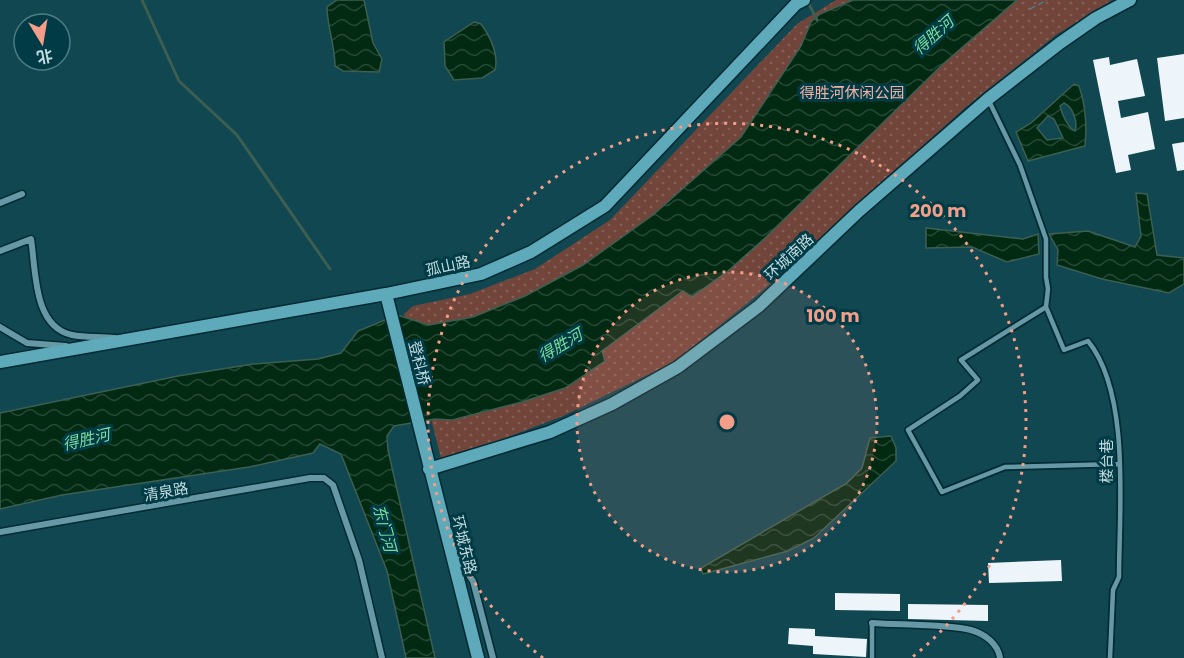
<svg xmlns="http://www.w3.org/2000/svg" width="1184" height="658" viewBox="0 0 1184 658" font-family="Poppins,'Noto Sans SC',sans-serif">
	<style>
		.park { fill: url(#park-dots) }
		.water { fill: url(#water-waves); stroke: #3c5f51; stroke-width: 1.5; fill-rule: evenodd }
		.lines { fill: none; stroke-linecap: round; stroke-linejoin: round }
		.stream { stroke: #3c5f51; stroke-width: 3 }
		.building { fill: #edf5fa }
		.lane-casing { stroke: #022b33; stroke-width: 8 }
		.street-casing { stroke: #022b33; stroke-width: 9 }
		.secondary-casing { stroke: #022b33; stroke-width: 15 }
		.path { stroke: #507c85; stroke-width: 1.5; stroke-dasharray: 6 3; stroke-linecap: butt }
		.lane { stroke: #6699a5; stroke-width: 4.5 }
		.street { stroke: #6699a5; stroke-width: 6 }
		.secondary { stroke: #5eaaba; stroke-width: 12 }
		.ring { fill: none; stroke: #f49e8a; stroke-width: 3; stroke-dasharray: 3 6 }
		.labels { text-anchor: middle; stroke-width: 6; stroke-linejoin: round; paint-order: stroke }
		.park-label { font-size: 15px; fill: #f4b2a4; stroke: #013c46 }
		.street-label { font-size: 15px; fill: #c2dbe1; stroke: #013c46 }
		.water-label { font-size: 16px; font-style: italic; fill: #79dc99; stroke: #013c46 }
		.centre { fill: #f49e8a; stroke: #013c46; stroke-width: 3 }
		.ring-label { font-size: 18px; text-anchor: middle; font-weight: bold; fill: #f49e8a; stroke: #013c46; stroke-width: 6; stroke-linejoin: round; paint-order: stroke }
	</style>
	<defs>
		<pattern id="park-dots" width="8" height="8" patternUnits="userSpaceOnUse" patternTransform="scale(1.5)"><rect width="8" height="8" fill="#72453b"/><path d="M2 2h.1M6 6h.1" fill="none" stroke="#845f57" stroke-width="1.8" stroke-linecap="round"/></pattern>
		<pattern id="water-waves" width="16" height="10" patternUnits="userSpaceOnUse" patternTransform="scale(1.5)"><rect width="16" height="10" fill="#022a13"/><path d="M0 5q4-4 8 0t8 0" fill="none" stroke="#254835"/></pattern>
	</defs>
	<rect width="100%" height="100%" fill="#104751"/>
	<!-- park -->
	<path class="park" d="M836,0H1112L1056,35L967,106L763,290L676,361L563,416L442,462L404,314L413,306L470,294L535,269L610,220L797,24Z"/>
	<!-- water -->
	<path class="water" d="M337,0H364L373,43L382,59L379,72L343,71L335,66C335,45 327,27 327,7Z
		M853,0H1017L943,64L765,238L728,271L692,297L683,291L602,351L605,361L565,388L522,402L452,420L435,419L394,426L387,436L388,450L435,658H406L387,571L341,454L320,444L313,453L249,467L62,495L0,509V413L178,376L253,364L318,359L341,353L358,331L397,315L429,325L473,317L525,296L583,265L653,215L741,137L801,46L811,22L820,14Z
		M474,22L481,24C490,36 499,55 495,70L482,78L454,80L445,66L444,42Z
		M1074,84L1079,86C1086,106 1087,125 1085,146L1028,161L1016,132L1031,123ZM1064,103C1073,107 1078,122 1075,131C1068,128 1062,114 1060,106ZM1048,116L1054,119L1063,138L1047,140L1037,128Z
		M1136,193L1147,194L1157,255L1184,258V284L1169,293L1102,279L1057,265L1058,250L1049,234L1088,231L1135,247L1141,236Z
		M926,228L1023,239L1038,234L1039,254L1007,262L972,247L926,248Z
		M891,436L896,448V461L814,538L788,551L703,574L701,568L847,483L862,468L870,438Z"/>
	<g class="lines">
		<!-- stream -->
		<path class="stream" d="M142,0L179,81L237,135L330,269
			M808,2L817,20"/>
	</g>
	<!-- building -->
	<path class="building" d="M1184,54V118L1165,121L1157,58Z
		M1109,57L1110,65L1137,59L1145,96L1118,101L1121,118L1148,112L1155,149L1128,155L1131,170L1116,173L1093,60Z
		M1184,142V170L1177,171L1172,144Z
		M1061,560L1062,581L989,583L988,563Z
		M835,593L900,594V611L835,610Z
		M908,604L988,605V621L908,619Z
		M789,628L815,629V636L867,639L866,657L813,654V646L788,644Z"/>
	<g class="lines">
		<defs>
			<path id="lane" d="M988,99L1020,165L1046,239V277L1048,289L1046,307L961,360L978,380L960,396L908,430L942,492L1005,467L1119,464
				M1046,307L1064,350L1088,341C1131,394 1119,511 1119,577L1113,590L1110,658
				M872,658V623"/>
			<path id="street" d="M0,203L22,194
				M0,251L31,239C36,270 33,327 72,335C86,338 101,336 115,338
				M0,327L27,343L66,346
				M0,532L310,478H324L333,485L359,560L382,658
				M457,558L473,581L493,658
				M872,623C900,625 947,624 971,630C985,634 998,644 1000,658"/>
			<path id="secondary" d="M386,294L478,658
				M0,362L386,294L481,274L531,252L605,206L796,4L804,0
				M429,469L550,432L612,404L678,367L759,306L859,211L988,99L1060,43L1096,18L1130,0"/>
		</defs>
		<!-- lane casing -->
		<use href="#lane" class="lane-casing"/>
		<!-- street casing -->
		<use href="#street" class="street-casing"/>
		<!-- secondary casing -->
		<use href="#secondary" class="secondary-casing"/>
		<!-- path -->
		<path class="path" d="M1030,9L1047,0"/>
		<!-- lane -->
		<use href="#lane" class="lane"/>
		<!-- street -->
		<use href="#street" class="street"/>
		<!-- secondary -->
		<use href="#secondary" class="secondary"/>
	</g>
	<!-- distance rings -->
	<circle cx="727" cy="422" r="150" fill="#f49e8a" fill-opacity=".12"/>
	<g class="ring">
		<circle cx="727" cy="422" r="150"/>
		<path d="M543 658A299 299 0 1 1 911 658"/>
	</g>
	<g class="labels">
		<!-- park labels -->
		<g class="park-label">
			<text x="852" y="98">得胜河休闲公园</text>
		</g>
		<!-- street labels -->
		<g class="street-label">
			<text transform="translate(789 257) rotate(-43)" y="5">环城南路</text>
			<text transform="translate(448 266) rotate(-12)" y="5">孤山路</text>
			<text transform="translate(419 363) rotate(76)" y="5">登科桥</text>
			<text transform="translate(1107 461) rotate(-90)" y="5">楼台巷</text>
			<text transform="translate(166 492) rotate(-10)" y="5">清泉路</text>
			<text transform="translate(464 545) rotate(76)" y="5">环城东路</text>
		</g>
		<!-- water labels -->
		<g class="water-label">
			<text transform="translate(933 35) rotate(-42)" y="6">得胜河</text>
			<text transform="translate(560 345) rotate(-31)" y="6">得胜河</text>
			<text transform="translate(86 439) rotate(-13)" y="6">得胜河</text>
			<text transform="translate(385 528) rotate(75)" y="6">东门河</text>
		</g>
	</g>
	<circle cx="727" cy="422" r="9" class="centre"/>
	<g class="ring-label">
		<text x="938" y="217">200 m</text>
		<text x="833" y="322">100 m</text>
	</g>
	<!-- north arrow -->
	<g transform="translate(42 42) rotate(169)"><circle r="28" fill="#013c46" stroke="#4e7c84" stroke-width="1.5"/>
	<path d="M0-4.5L10 22L0 15L-10 22Z" fill="#f49e8a"/>
	<text y="-9" font-size="16" font-weight="bold" text-anchor="middle" fill="#c2dbe1">北</text>
	</g>
</svg>
